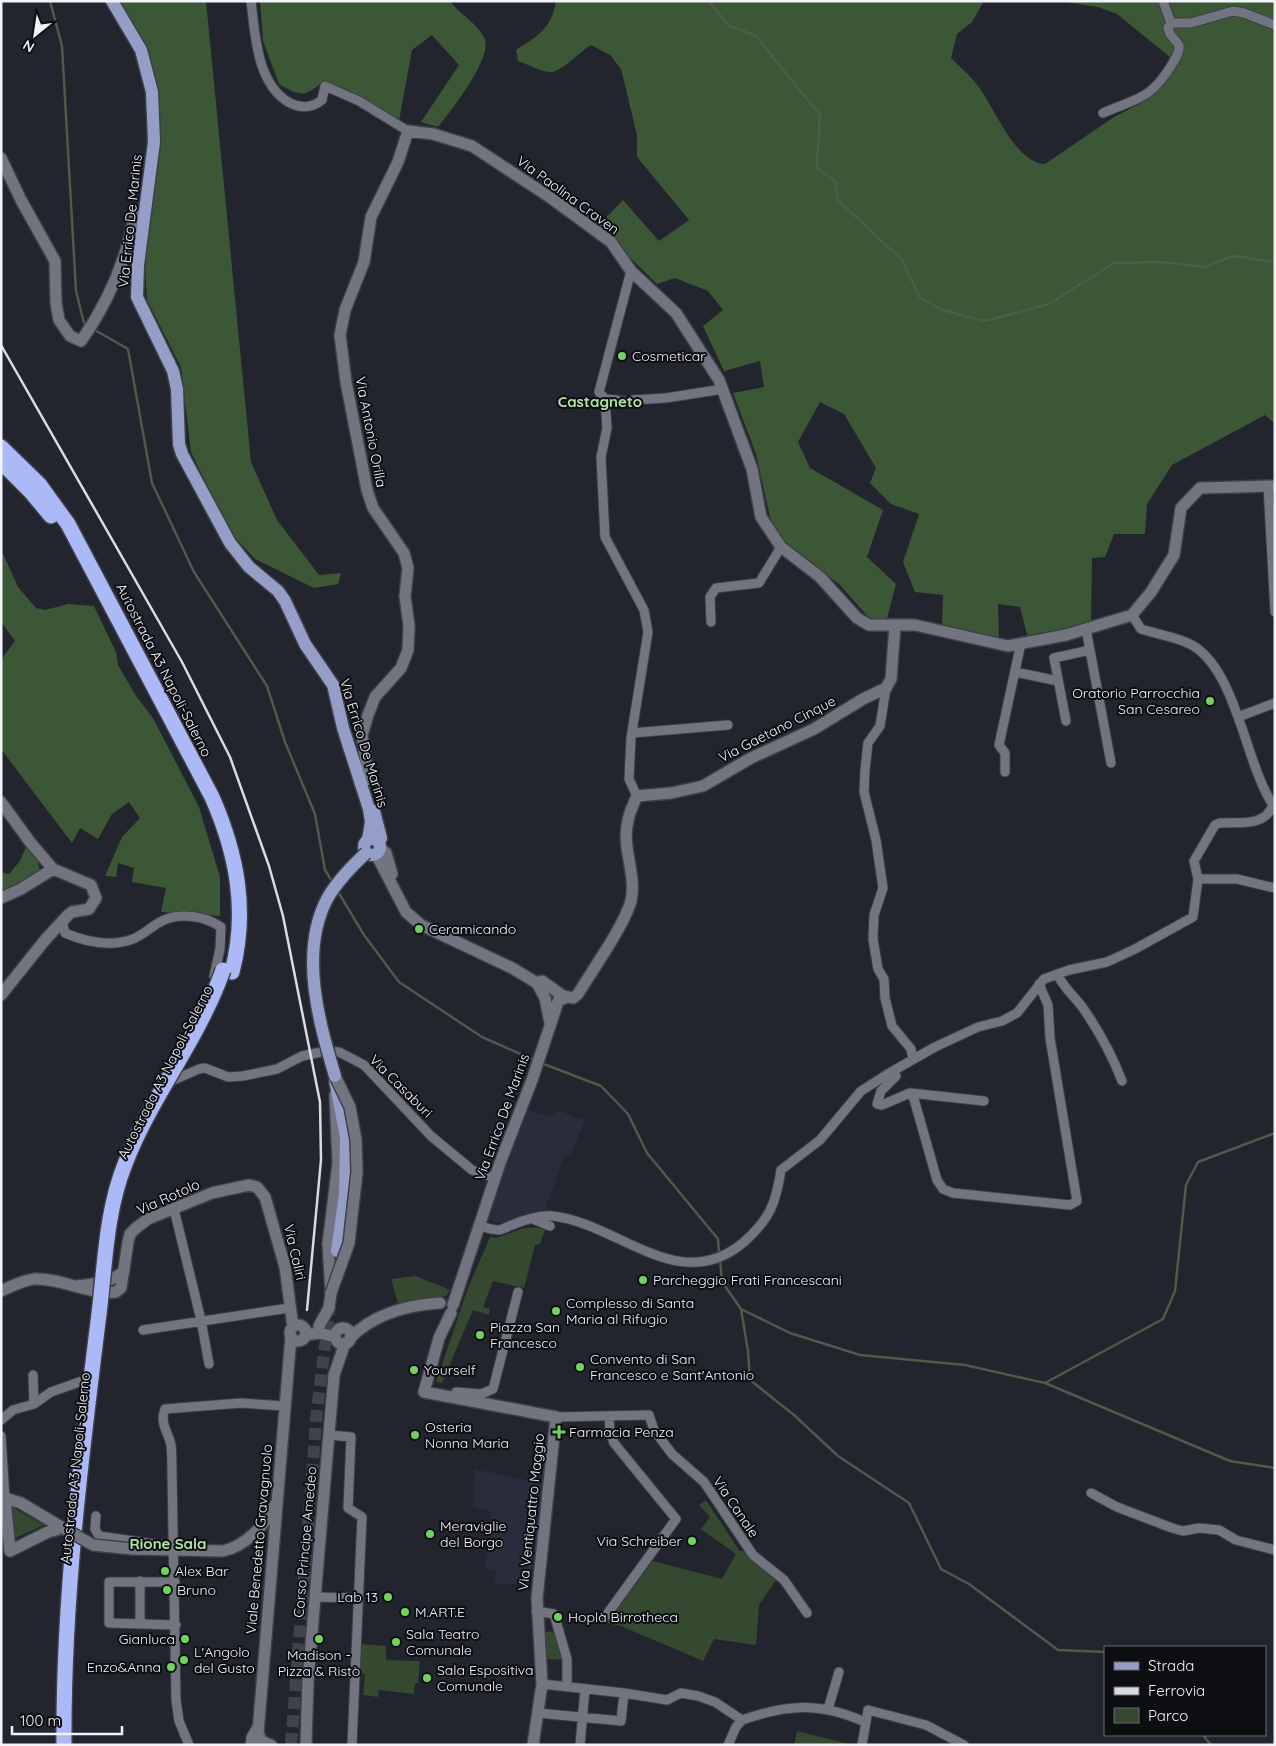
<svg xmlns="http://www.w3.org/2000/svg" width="1276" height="1746" viewBox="0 0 1276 1746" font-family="Quicksand,sans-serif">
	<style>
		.built { fill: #292c3b }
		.green { fill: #34492f }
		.forest { fill: #3c5736 }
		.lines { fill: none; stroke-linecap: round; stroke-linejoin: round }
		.stream { stroke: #4b5c4b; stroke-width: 2.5 }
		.street-tunnel { stroke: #41434c; stroke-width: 9; stroke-dasharray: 9 4.5; stroke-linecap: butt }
		.primary-tunnel { stroke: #41434c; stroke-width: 12; stroke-dasharray: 12 6; stroke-linecap: butt }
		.street-casing { stroke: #3e4048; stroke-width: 11 }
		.secondary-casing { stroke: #3e4048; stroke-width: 14 }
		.primary-casing { stroke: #3e4048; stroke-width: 15 }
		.highway-casing { stroke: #3e4048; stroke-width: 18 }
		.street { stroke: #727580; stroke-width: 9 }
		.secondary { stroke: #727580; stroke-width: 11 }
		.primary { stroke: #959ec7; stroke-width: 12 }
		.highway { stroke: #acb9f7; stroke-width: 15 }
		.rail { stroke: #d9dbe2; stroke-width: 2.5 }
		.secondary-bridge-casing { stroke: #3e4048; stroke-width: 14; stroke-linecap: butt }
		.primary-bridge-casing { stroke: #3e4048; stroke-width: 15; stroke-linecap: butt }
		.highway-bridge-casing { stroke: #3e4048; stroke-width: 18; stroke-linecap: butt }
		.secondary-bridge { stroke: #727580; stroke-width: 11 }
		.primary-bridge { stroke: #959ec7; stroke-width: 12 }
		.highway-bridge { stroke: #acb9f7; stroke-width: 15 }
		.poi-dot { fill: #72d25d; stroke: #0d0e12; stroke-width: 2 }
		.labels { text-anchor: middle; stroke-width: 4; stroke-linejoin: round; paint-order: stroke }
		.street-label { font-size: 14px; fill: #f1f3f9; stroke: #0d0e12 }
		.poi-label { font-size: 14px; fill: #f1f3f9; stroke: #0d0e12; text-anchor: start }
		.neighbourhood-label { font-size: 15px; font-weight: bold; fill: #b0e4a5; stroke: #0d0e12 }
	</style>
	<rect width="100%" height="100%" fill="#22242e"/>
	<!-- built -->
	<path class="built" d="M523,1109L550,1116L559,1111L585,1120L571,1155L564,1156L544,1214L507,1225L488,1219Z
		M474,1469L545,1484L529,1584H494L496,1571L485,1569L491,1511L473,1508Z"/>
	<!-- green -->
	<path class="green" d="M546,1227L540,1244L535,1245L524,1288L493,1281L483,1307L490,1309L489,1315L473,1310L442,1383L436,1382L468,1288L490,1237L496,1238L524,1228Z
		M416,1276L450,1290L446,1296L398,1303L391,1279Z
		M706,1500L739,1550L753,1555L776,1580L759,1605L756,1645L714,1639L703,1661L621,1626L607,1623L653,1561L722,1579L736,1554L701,1529L710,1517L699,1505Z
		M10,1506L44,1525L13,1539Z
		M557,1631L565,1660L547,1659L545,1632Z
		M359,1644L386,1646V1660L420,1661L418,1683H415L414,1694L379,1690L378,1697L363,1695L365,1674L360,1673Z
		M797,1731L853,1745H794Z"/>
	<!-- forest -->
	<path class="forest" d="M119,1H206L251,462L277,520L319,575L341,573L338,584L314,588L255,559L230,532L191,452L181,367L147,300L145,264L160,143L156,86L147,52Z
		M260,1H450C460,15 476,22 484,37C495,56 450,112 438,127L421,122L459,65L432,35L412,50L399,121L348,90L324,81C305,97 301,97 279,84L263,41Z
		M556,1H984L972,22L957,34L951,58C960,67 971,76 978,86C995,108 1015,163 1045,164L1114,117L1147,100L1164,85L1176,62L1117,14L1098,7L1058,1H1275V424L1265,415L1172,465L1147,504L1145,534H1114L1105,557L1092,558L1091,624L1028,638L1020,607L998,604L999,639L942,628L943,595L915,592L903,562L919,514L891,504L870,483L876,468L844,414L820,402L798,442L810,468L883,510L867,557L896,584L887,619H870L839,584L786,545L772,526L756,454L733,393L764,387L760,361L724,371L703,326L723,310L708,291L675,278L657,284L598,226L623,200L659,241L689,220L637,157V135L621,69L610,55L591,45C579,52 560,74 549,72C539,71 527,64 518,61L516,50C539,35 551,29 556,1Z
		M1,549L18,587L36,608L45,610L68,604L94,606L116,652L118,665L136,696L153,718L199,807L220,877V916L161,912L166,888L132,882L134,868L118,863L116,877L105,876L122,837L140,818L129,802L112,814L98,839L80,828L72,843L1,749V660L15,641L1,622Z
		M27,844L37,858L40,871L1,892V872L9,874L20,861Z"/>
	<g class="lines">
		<!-- stream -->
		<path class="stream" d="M50,1L62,46L76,291L84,323L88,326
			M709,1L728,25L756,36L820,115L817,168L835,181L838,200L902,260L920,298L942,310L985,321L1049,304L1114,263L1161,262L1204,267L1233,256L1275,262
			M93,329L128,349L152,483L194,572L267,686L285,742L315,814L325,870L333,883
			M337,890L364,935L399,982L482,1037L534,1060
			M541,1063L601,1086L628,1114L647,1153L718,1239L719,1254
			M720,1259L722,1282L741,1309L790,1333L860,1355L965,1365L1045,1383L1163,1319L1175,1291L1186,1185L1198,1162L1275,1133
			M741,1309L748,1351L750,1380L794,1415L838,1456L909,1503L941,1569L969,1584L1058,1650L1105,1652
			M1045,1383L1230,1461L1275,1468
			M1203,1735L1211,1745"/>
		<!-- street-tunnel -->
		<path class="street-tunnel" d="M617,400H632"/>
		<!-- primary-tunnel -->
		<path class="primary-tunnel" d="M291,1745L317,1409L330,1307"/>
		<defs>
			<path id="street" d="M251,1C255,35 257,85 290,103C302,109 312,108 322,100L325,86L359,101L408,131
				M1171,23H1191L1233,11L1244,13L1275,25
				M1103,113C1137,98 1150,100 1171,66C1175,59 1180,53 1179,45L1170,34L1168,28L1171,23L1163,1
				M631,271L599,392L605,399L607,428L601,457L605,537L644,610L648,632L631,738L629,779L637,796
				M605,399L617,400
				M632,400L666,398L723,389
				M1268,486L1275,612
				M711,622L710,597L716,588L759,583L781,547
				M1086,629L1111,763
				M1015,672L1058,681
				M886,688L880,726L868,743L865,770L864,792L876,840L883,888L874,915L873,939L878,969L884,979L885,998L892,1026L911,1049L913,1059
				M1238,717L1275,703
				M1066,721L1054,658L1090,650
				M632,733L728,725
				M1005,772V753L999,745L1021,643
				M1198,879H1237L1275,888
				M62,921L65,933C86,942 111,947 133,939C143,935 152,926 162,921C180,912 205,916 221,927L220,949L214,976
				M1057,974C1064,988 1074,996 1083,1008C1099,1031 1112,1055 1122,1081
				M891,1072L896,1076L881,1091L877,1104L882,1105L910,1093L914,1099L937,1180L943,1189L953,1193L1070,1205L1077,1201L1050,1038L1048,1005L1039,984
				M167,1083L199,1069L205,1068L228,1077L243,1076L277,1069L302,1056L326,1051L339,1052L364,1065L431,1136L472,1170L495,1178
				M910,1093L984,1101
				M174,1209L201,1320L209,1364
				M533,1219L550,1226
				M480,1226C485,1227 492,1230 498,1230C503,1230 508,1226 512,1225C524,1220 541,1215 553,1216C620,1224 679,1297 744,1242C770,1219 776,1203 781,1170L820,1140L861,1091L891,1072L935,1047L978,1027L1002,1021L1017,1013L1044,979L1069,970L1107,962L1135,949L1193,917L1198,879L1194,861L1215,825L1220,823C1240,822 1265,827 1273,805C1245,763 1237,671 1192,645C1178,637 1156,634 1141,629L1132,615
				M143,1330L289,1308
				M33,1375L34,1404
				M454,1397L456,1392L481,1394L493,1389L518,1292
				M556,1417L649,1415L654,1430L672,1454L704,1482L753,1555L784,1580L807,1613
				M1,1420L13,1410L34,1404L51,1392L82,1381
				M329,1435L351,1437L348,1508L362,1517L352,1745
				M1,1436L5,1498
				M1091,1493L1117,1507L1172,1528L1183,1531L1199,1528L1219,1530L1236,1540L1275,1550
				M96,1516L95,1529L99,1536L168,1546
				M140,1581V1624
				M175,1582H109V1623L176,1625
				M315,1597L358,1598
				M536,1611L554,1614L567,1659V1687
				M605,1617L676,1519L614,1443L610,1432L609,1416
				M542,1684L624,1693L667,1700L681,1693L698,1696L715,1702L742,1720
				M828,1709L839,1672
				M538,1713L621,1721L624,1693
				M742,1720C788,1704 820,1702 865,1722
				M189,1745L179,1721L176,1700L172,1474C172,1464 172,1454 171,1445C169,1433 159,1424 165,1409L241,1403L285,1406
				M250,1745L251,1737L258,1725
				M580,1745L585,1689
				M728,1745L736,1727L742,1720
				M862,1745L868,1710L926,1725L964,1745"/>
			<path id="secondary" d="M1,158L21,200L55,261L56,303L59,320L70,336L81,341C108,303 126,260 135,215H144
				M360,783L366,780L368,776L362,735L368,715L375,697L401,668L408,650L409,626L405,596L408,568L404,553L373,508L367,490L346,382L340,335L345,310L364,262L371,217L398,162L408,131L433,134L472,146L551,198L611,242L631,271L676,313L719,380L752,469L761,517L781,547L820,577L857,618L869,625H915L1008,646L1066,635L1132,615L1151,592L1174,555L1181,508L1200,488L1275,486
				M1,802L30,842L53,869L91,885L96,898L89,909L72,912L68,915L45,940L1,995
				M380,848L386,853L392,874
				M376,854L406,912L421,925L512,968L537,983L545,998L550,1023
				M1,898L21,889L53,869
				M537,983L542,981L563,996L573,998L578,994C593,969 624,926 631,901C637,874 621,847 628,821C629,812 634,804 637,796L671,793L703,786L751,758L814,729L863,699L886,688L891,679L895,626
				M77,1286C94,1284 111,1283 124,1271
				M1,1291C12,1286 23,1280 35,1279C63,1278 88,1295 116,1292L121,1288L128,1242L130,1234L136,1228L148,1219L212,1193L249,1185L257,1187L265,1197L285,1267L293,1327
				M453,1305L500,1163L532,1080L555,1011L558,1001L567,997
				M451,1313L439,1338L424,1392L556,1417L537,1598L542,1684L533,1745
				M290 1333a8 8 0 1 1 16 0a8 8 0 1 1-16 0Z
				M319,1326L329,1308L331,1293L328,1244L338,1163L335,1095
				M335 1336a8 8 0 1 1 16 0a8 8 0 1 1-16 0Z
				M305,1335L320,1333L335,1337
				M350,1338C373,1315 407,1305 440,1303
				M5,1498L21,1503L63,1528L48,1532L10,1551Z
				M132,1549L223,1551C245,1546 265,1526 275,1505
				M258,1732L261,1741L271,1745
				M257,1745L291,1336
				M306,1745L308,1680L334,1375L345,1343"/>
			<path id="primary" d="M112,1L141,50L152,92L154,142L138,265L137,297L173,371L177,389L179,444L182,454L230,543L249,567L278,591L285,601L305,644L333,685L343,728L369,809L371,822L368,840
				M374,811L381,838L379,843
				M364 847a8 8 0 1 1 16 0a8 8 0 1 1-16 0Z
				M335,1080L346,1137L345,1195L337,1251"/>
			<path id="highway" d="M1,447L39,484L68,524L212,797C237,854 248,911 232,972
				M1,462L31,492L51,516
				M64,1745C63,1600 81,1458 99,1314"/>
		</defs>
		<!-- street casing -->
		<use href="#street" class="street-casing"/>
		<!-- secondary casing -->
		<use href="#secondary" class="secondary-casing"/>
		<!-- primary casing -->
		<use href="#primary" class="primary-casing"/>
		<!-- highway casing -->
		<use href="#highway" class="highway-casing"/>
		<!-- street -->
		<use href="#street" class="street"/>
		<!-- secondary -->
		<use href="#secondary" class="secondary"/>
		<!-- primary -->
		<use href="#primary" class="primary"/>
		<!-- highway -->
		<use href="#highway" class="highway"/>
		<!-- rail -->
		<path class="rail" d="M1,345L182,662L230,757L269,866L283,916L320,1102L321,1160L307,1310"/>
		<defs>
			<path id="secondary-bridge" d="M331,1293L349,1243L357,1172L356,1140L350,1107L335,1076
				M63,1528L93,1545L132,1549"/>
			<path id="primary-bridge" d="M335,1076C319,1022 299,953 327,899C337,881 351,867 366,853"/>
			<path id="highway-bridge" d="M99,1314C105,1265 106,1211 125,1164C151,1096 199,1039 223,970"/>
		</defs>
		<!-- secondary-bridge casing -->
		<use href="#secondary-bridge" class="secondary-bridge-casing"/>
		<!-- primary-bridge casing -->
		<use href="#primary-bridge" class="primary-bridge-casing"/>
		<!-- highway-bridge casing -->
		<use href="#highway-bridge" class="highway-bridge-casing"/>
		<!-- secondary-bridge -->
		<use href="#secondary-bridge" class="secondary-bridge"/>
		<!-- primary-bridge -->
		<use href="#primary-bridge" class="primary-bridge"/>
		<!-- highway-bridge -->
		<use href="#highway-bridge" class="highway-bridge"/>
	</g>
	<!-- markers -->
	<g class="poi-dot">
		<circle cx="622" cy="356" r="5"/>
		<circle cx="1210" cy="701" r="5"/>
		<circle cx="419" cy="929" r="5"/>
		<circle cx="643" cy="1280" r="5"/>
		<circle cx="556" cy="1311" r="5"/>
		<circle cx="480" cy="1335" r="5"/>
		<circle cx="580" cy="1367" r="5"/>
		<circle cx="414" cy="1370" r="5"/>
		<path d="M556.5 1424.5h5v5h5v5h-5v5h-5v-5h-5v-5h5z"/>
		<circle cx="415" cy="1435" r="5"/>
		<circle cx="430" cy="1534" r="5"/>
		<circle cx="692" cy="1541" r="5"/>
		<circle cx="165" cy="1571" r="5"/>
		<circle cx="167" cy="1590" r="5"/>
		<circle cx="388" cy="1597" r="5"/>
		<circle cx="405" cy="1612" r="5"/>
		<circle cx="558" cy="1617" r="5"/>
		<circle cx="185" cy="1639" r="5"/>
		<circle cx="319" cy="1639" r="5"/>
		<circle cx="396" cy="1642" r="5"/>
		<circle cx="184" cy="1660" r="5"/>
		<circle cx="171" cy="1667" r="5"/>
		<circle cx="427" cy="1678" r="5"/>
	</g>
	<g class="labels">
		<!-- street labels -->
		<g class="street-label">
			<text transform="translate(568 195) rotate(36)" y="5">Via Paolina Craven</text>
			<text transform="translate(130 221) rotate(-84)" y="5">Via Errico De Marinis</text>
			<text transform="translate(371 432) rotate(79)" y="5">Via Antonio Orilla</text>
			<text transform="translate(164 670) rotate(63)" y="5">Autostrada A3 Napoli-Salerno</text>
			<text transform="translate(777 729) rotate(-27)" y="5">Via Gaetano Cinque</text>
			<text transform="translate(364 743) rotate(73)" y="5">Via Errico De Marinis</text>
			<text transform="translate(165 1072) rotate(-63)" y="5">Autostrada A3 Napoli-Salerno</text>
			<text transform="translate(401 1086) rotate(45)" y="5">Via Casaburi</text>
			<text transform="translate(502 1117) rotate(-70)" y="5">Via Errico De Marinis</text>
			<text transform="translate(168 1197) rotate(-24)" y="5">Via Rotolo</text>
			<text transform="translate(295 1252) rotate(77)" y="5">Via Caliri</text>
			<text transform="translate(75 1468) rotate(-84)" y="5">Autostrada A3 Napoli-Salerno</text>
			<text transform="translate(736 1507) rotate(56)" y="5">Via Canale</text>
			<text transform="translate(531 1512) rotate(-84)" y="5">Via Ventiquattro Maggio</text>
			<text transform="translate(259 1539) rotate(-85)" y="5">Viale Benedetto Gravagnuolo</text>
			<text transform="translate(305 1542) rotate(-85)" y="5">Corso Principe Amedeo</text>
		</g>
		<!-- poi labels -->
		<g class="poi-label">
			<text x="632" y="361">Cosmeticar</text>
			<text x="1200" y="698" text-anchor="end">Oratorio Parrocchia<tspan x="1200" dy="16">San Cesareo</tspan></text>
			<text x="429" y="934">Ceramicando</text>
			<text x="653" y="1285">Parcheggio Frati Francescani</text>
			<text x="566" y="1308">Complesso di Santa<tspan x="566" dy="16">Maria al Rifugio</tspan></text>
			<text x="490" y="1332">Piazza San<tspan x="490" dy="16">Francesco</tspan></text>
			<text x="590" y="1364">Convento di San<tspan x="590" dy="16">Francesco e Sant'Antonio</tspan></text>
			<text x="424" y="1375">Yourself</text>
			<text x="425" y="1432">Osteria<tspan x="425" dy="16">Nonna Maria</tspan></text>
			<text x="569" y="1437">Farmacia Penza</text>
			<text x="440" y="1531">Meraviglie<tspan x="440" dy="16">del Borgo</tspan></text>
			<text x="682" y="1546" text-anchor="end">Via Schreiber</text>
			<text x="175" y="1576">Alex Bar</text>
			<text x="177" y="1595">Bruno</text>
			<text x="378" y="1602" text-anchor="end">Lab 13</text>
			<text x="415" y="1617">M.ART.E</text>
			<text x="568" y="1622">Hoplà Birrotheca</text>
			<text x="406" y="1639">Sala Teatro<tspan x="406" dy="16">Comunale</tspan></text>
			<text x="175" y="1644" text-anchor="end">Gianluca</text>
			<text x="194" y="1657">L'Angolo<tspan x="194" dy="16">del Gusto</tspan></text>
			<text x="319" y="1660" text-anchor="middle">Madison -<tspan x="319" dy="16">Pizza &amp; Ristò</tspan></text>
			<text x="161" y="1672" text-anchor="end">Enzo&amp;Anna</text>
			<text x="437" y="1675">Sala Espositiva<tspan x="437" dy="16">Comunale</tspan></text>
		</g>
		<!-- neighbourhood labels -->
		<g class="neighbourhood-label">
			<text x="600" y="407">Castagneto</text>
			<text x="168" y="1549">Rione Sala</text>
		</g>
	</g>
	<!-- border -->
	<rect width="1276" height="1746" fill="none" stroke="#f1f3f9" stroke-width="5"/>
	<!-- legend -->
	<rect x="1104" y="1646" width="162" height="90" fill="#0d0e12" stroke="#686a6e"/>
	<rect x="1114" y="1662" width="25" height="8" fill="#959ec7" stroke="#686a6e"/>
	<text x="1148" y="1671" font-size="15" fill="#f1f3f9">Strada</text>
	<rect x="1114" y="1687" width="25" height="8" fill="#d9dbe2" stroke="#686a6e"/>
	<text x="1148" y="1696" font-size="15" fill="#f1f3f9">Ferrovia</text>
	<rect x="1114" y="1708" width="25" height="15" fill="#34492f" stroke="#686a6e"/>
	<text x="1148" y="1721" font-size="15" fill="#f1f3f9">Parco</text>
	<!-- north arrow -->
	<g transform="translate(35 35) rotate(210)" stroke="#0d0e12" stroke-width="4" paint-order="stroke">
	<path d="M0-4L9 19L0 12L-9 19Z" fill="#f1f3f9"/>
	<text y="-8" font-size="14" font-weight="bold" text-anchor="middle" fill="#f1f3f9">N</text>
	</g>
	<!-- scale -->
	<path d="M12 1726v8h110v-8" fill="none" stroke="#f1f3f9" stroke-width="2.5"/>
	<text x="20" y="1726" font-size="15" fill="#f1f3f9" stroke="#0d0e12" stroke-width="4" paint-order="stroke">100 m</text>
</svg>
